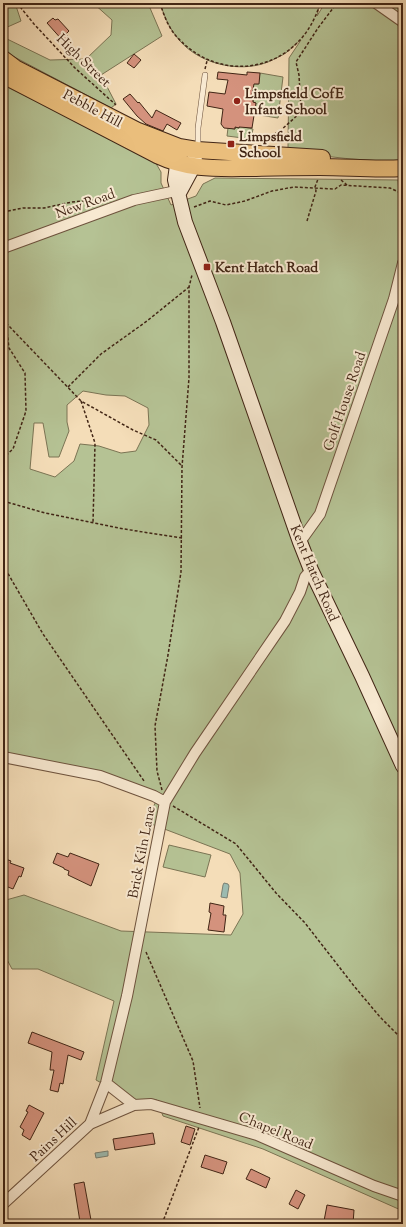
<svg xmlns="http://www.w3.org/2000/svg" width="406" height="1227" viewBox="0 0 406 1227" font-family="'Sorts Mill Goudy',serif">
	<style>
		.green { fill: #b5c294; stroke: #7b7454; fill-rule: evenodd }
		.water { fill: #9cbbb0; stroke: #787f72 }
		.building { fill: #d4927d; stroke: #412515 }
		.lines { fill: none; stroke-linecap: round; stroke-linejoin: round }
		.service-casing { stroke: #6e533e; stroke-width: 6 }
		.minor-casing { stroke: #6e533e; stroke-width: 12 }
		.secondary-casing { stroke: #412515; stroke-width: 16 }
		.primary-casing { stroke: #412515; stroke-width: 18 }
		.path { stroke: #412515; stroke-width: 1.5; stroke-dasharray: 3 2; stroke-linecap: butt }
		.service { stroke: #f8e9d1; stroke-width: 5 }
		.minor { stroke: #f8e9d1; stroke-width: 10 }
		.secondary { stroke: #f8e9d1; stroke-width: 14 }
		.primary { stroke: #eabe7c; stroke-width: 16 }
		.poi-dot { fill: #8f2418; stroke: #f8e9d1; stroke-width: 1.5 }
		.labels { text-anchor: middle; stroke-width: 4; stroke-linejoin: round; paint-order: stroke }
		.street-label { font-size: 14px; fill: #412515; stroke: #f8e9d1 }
		.poi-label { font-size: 14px; font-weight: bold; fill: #412515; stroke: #f8e9d1; text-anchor: start }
	</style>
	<rect width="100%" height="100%" fill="#f4ddb8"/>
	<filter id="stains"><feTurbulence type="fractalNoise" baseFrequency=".005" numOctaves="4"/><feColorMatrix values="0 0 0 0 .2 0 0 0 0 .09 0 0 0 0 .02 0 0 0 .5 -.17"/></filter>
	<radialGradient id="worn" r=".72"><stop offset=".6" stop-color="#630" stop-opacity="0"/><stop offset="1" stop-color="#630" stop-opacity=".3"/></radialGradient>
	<!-- green -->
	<path class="green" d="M3,3H15L21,21L3,29Z
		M93,3H150V8L162,36L101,75L116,104L111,108L3,51V37L50,60L86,59L111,35L112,20Z
		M160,3H320L317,16L325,3H403V162C365,160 325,159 288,148L289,58L301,40C296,43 292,48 287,52C282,56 274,59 268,62C238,74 195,63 176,36C168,26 164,15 160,3Z
		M260,73L283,77L278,118L253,114L256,103L253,102V100L251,99L252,95L249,83L258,84Z
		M3,85L154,160L161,172V183L171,205L196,196L203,184L215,178L398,180L399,192L403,191V1211L263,1149L163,1116L157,1100H132L96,1080L114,1001L38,969H12L3,952V905L6,900L24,895L121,931L231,935L243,914L240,873L230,854L146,822L159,795L3,754ZM83,391L106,395L125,396L148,408L149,425L136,451L121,453L99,446L80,444L74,461L55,477L30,469L34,423H43L49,457H59L69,431L67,422V405Z
		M239,124L244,127L253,129L251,139L227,136L228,128L235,129V127L239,128Z
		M169,845L211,855L205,877L163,867Z"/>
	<!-- water -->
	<path class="water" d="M224,883L228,884L229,886L227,898L221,897L223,885Z
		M108,1151V1156L96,1158L95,1153Z"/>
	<!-- building -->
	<path class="building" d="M53,18L55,20L58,19L69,31L66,34L69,37L64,42L47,23Z
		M134,54L141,60L134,68L127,63Z
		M218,72L247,75V72L260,73L259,84H254L251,99H253V102L256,103L252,128L239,127V128L235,127V129L224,128L221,124L223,109L207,106L209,92L225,94L228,80L217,79Z
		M130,94L138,103L139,102L152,118L156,110L181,123L177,130L167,124L163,131L146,124L137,116L123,99Z
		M57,853L68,857L70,853L99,864L91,886L68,875L69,871L64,869V868L53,863Z
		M3,858L11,861L10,863L24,868L21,877L19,876L13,889L3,885Z
		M210,903L224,906L223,915H226L224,932L208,930L211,913L209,912Z
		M32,1032L84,1052L81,1060L68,1055L63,1084L60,1083L58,1092L50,1090L54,1070H50L52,1052L28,1043Z
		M29,1105L44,1113L30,1140L22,1135L24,1130L20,1127L28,1112L26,1111Z
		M186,1126L195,1129L190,1145L181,1142Z
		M153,1133L155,1144L115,1150L113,1139Z
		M205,1155L227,1162L223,1174L201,1167Z
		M251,1169L270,1178L266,1188L246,1179Z
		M84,1182L91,1220L80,1222L74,1184Z
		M296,1190L305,1195L298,1209L289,1204Z
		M327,1205L354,1210L353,1224H335V1223L324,1221Z"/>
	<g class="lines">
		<defs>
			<path id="service" d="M194,147L198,143V128L205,75"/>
			<path id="minor" d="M376,3L403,22
				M3,248L134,200L171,192L179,193
				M300,542L320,514L394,299L403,263
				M3,757L100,776L154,796L165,802
				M134,1105L151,1104L257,1135L374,1186L403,1196
				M90,1124L134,1105L106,1083
				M3,1204L90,1124L106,1083L127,996L165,802L195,753L285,621L300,592L305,577L311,570"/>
			<path id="secondary" d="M179,151L175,180L185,222L223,322L300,542L311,570L362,676L403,766
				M179,193L193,167L195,157"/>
			<path id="primary" d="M3,59L15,68L138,131L179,147L197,150L322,158
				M3,75L157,155C191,171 220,168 256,168C277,167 299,167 320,167C348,167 375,170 403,168"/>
		</defs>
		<!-- service casing -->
		<use href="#service" class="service-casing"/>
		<!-- minor casing -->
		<use href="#minor" class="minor-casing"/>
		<!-- secondary casing -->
		<use href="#secondary" class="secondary-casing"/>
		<!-- primary casing -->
		<use href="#primary" class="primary-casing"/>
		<!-- path -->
		<path class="path" d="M17,3L34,24L75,68L116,105
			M160,3C164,15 168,28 178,38C224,88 302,69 320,3
			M205,69L207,61
			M280,131L295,144
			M262,141L280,131L301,112L299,75L296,62L318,28L337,3
			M341,180L347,185
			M194,207L210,201L226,205L245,201L272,191L294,187L335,189L341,185L390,188L403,194
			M3,212L23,208H44L72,202L110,198
			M307,221L316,191L315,187L318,179
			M3,313L6,323L9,348L25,373L26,411L13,449L3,458
			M6,323L81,401L133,430L156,440L182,466
			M68,387L101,354L147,321L189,287
			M81,401L95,443L93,523
			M3,501L45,513L124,529L182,538
			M3,565L43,634L144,781
			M162,790L157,771L155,726L168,655L181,572L182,467L189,378V287L192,275
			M173,806L236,844L276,893L305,923L354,986L380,1017L403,1040
			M146,952L193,1061L200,1108
			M162,1224L199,1127"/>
		<!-- service -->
		<use href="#service" class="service"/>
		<!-- minor -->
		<use href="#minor" class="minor"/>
		<!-- secondary -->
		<use href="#secondary" class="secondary"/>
		<!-- primary -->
		<use href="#primary" class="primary"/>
	</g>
	<!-- markers -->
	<g class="poi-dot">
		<circle cx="237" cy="101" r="4"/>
		<rect x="227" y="140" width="8" height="8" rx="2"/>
		<rect x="203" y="263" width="8" height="8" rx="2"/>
	</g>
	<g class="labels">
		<!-- street labels -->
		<g class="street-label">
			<text transform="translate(84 60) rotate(44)" y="5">High Street</text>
			<text transform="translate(93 108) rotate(28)" y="5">Pebble Hill</text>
			<text transform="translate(85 203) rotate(-20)" y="5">New Road</text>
			<text transform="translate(344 401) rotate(-71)" y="5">Golf House Road</text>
			<text transform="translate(315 573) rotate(67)" y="5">Kent Hatch Road</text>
			<text transform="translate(141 852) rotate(-79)" y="5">Brick Kiln Lane</text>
			<text transform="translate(276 1130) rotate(22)" y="5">Chapel Road</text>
			<text transform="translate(53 1139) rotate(-43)" y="5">Pains Hill</text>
		</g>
		<!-- poi labels -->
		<g class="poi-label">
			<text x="245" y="98">Limpsfield CofE<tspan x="245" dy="16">Infant School</tspan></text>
			<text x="239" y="141">Limpsfield<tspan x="239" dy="16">School</tspan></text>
			<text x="215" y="272">Kent Hatch Road</text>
		</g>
	</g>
	<!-- margin -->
	<rect width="406" height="1227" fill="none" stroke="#f4ddb8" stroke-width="16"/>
	<rect x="4" y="4" width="398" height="1219" fill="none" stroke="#412515" stroke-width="2"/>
	<rect x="8" y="8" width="390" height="1211" fill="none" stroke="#412515"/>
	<rect width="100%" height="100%" filter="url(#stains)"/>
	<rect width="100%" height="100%" fill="url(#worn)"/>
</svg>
